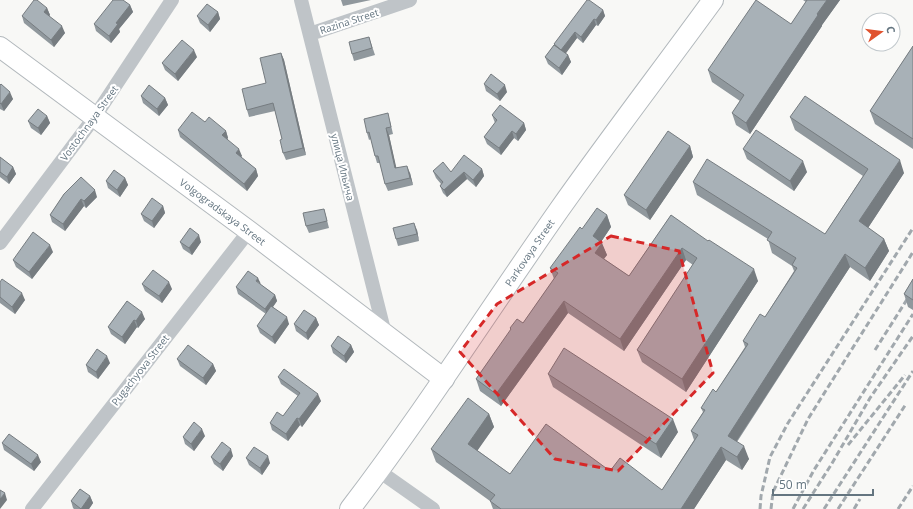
<svg xmlns="http://www.w3.org/2000/svg" width="913" height="509" viewBox="0 0 913 509" font-family="'Open Sans',sans-serif">
	<style>
		.lines { fill: none; stroke-linecap: round; stroke-linejoin: round }
		.secondary-casing { stroke: #b2b8bc; stroke-width: 22 }
		.minor { stroke: #bfc4c8; stroke-width: 14 }
		.secondary { stroke: #fff; stroke-width: 20 }
		.rail { stroke: #a1a8ad; stroke-width: 3; stroke-dasharray: 6 3; stroke-linecap: butt }
		.wall { fill: #90989d }
		.shaded-wall { fill: #767c80 }
		.building { fill: #a8b1b7; stroke: #767c80 }
		.marked { fill: #d62828; fill-opacity: 0.2; stroke: #d62828; stroke-width: 3; stroke-dasharray: 8 5; stroke-linejoin: round }
		.labels { text-anchor: middle; stroke-width: 4; stroke-linejoin: round; paint-order: stroke }
		.street-label { font-size: 10px; fill: #647580; stroke: #fff }
	</style>
	<rect width="100%" height="100%" fill="#f8f8f6"/>
	<g class="lines">
		<defs>
			<g id="secondary">
				<path id="s1" d="M0,47L249,231L444,379"/>
				<path id="s2" d="M350,509C424,412 489,310 559,210C609,139 662,70 713,0"/>
			</g>
		</defs>
		<!-- secondary casing -->
		<use href="#secondary" class="secondary-casing"/>
		<!-- minor -->
		<path class="minor" d="M301,0L385,334
			M310,34L410,0
			M0,243L94,118L172,0
			M379,471L433,509
			M32,509L249,231"/>
		<!-- secondary -->
		<use href="#secondary" class="secondary"/>
		<!-- rail -->
		<path class="rail" d="M875,350L913,290
			M848,445L905,375
			M760,509L761,496L770,457L788,423L913,228
			M771,509L773,492L808,419L913,252
			M793,509L814,470L913,314
			M803,509L831,465L870,398L913,336
			M824,509L913,371
			M838,509L906,404
			M854,509L860,499
			M898,509L913,486"/>
	</g>
	<!-- wall -->
	<path class="wall" d="M341,0H371L343,6Z
		M803,0H840L822,25V26L750,134L736,125L732,113L740,101L712,82L708,70L791,24L806,2Z
		M130,5L133,12L119,29L120,32L111,43L96,31L94,24Z
		M47,8L50,15L49,16L65,33L54,47L24,23L22,16Z
		M603,10L605,16L598,26L596,25L583,43L577,38L565,53L568,55L571,62L562,75L548,64L545,57L554,45V44Z
		M218,12L220,19L210,32L200,23L197,16Z
		M369,37L375,55L354,61L352,54Z
		M913,46V149L875,124L870,111Z
		M281,53L284,60L306,155L286,160L283,153L282,139L275,111L249,117L247,110L266,83Z
		M197,57L178,81L165,70L162,63Z
		M484,84L507,92L500,101L486,91Z
		M0,85L13,99L4,111L0,109Z
		M141,96L165,98L168,105L159,116L143,103Z
		M492,115L524,123L526,130L518,141L514,138L501,155L487,144L484,137L495,123Z
		M47,116L50,123L41,135L31,128L28,121Z
		M790,117L904,173L868,228L884,239L889,251L870,281L850,267L737,442L749,459L742,470L726,460L694,509H493L490,501L436,462L431,449L489,414L494,427L477,450L510,474L610,471L662,490L694,440L691,431L703,412L701,408L716,392L745,347L743,341L765,317L794,271L792,266L772,253L768,239L697,195L693,182L825,234L863,176L795,130Z
		M390,121L393,134L389,135L396,168L410,173L413,185L388,191L385,184L380,163H377L375,156L371,139L369,140L367,133Z
		M205,122L226,131L228,138L227,139L242,156L241,157L256,169L258,176L247,191L180,137L178,130Z
		M690,146L693,157L650,220L628,205L624,195Z
		M743,149L807,172L794,191L747,159Z
		M0,157L13,167L16,174L9,184L0,177Z
		M482,169L484,176L476,187L467,179L447,197L443,193L440,186L441,184L436,178L433,171L451,172Z
		M125,178L128,185L120,197L108,188L106,181Z
		M64,194L97,197L86,208L84,206L65,231L52,222L50,215Z
		M163,206L165,213L154,228L144,221L141,214Z
		M324,209L326,216L329,228L309,233L306,226Z
		M607,215L611,227L601,242L607,255L604,259L629,276L671,215L758,281L686,392L642,362L637,350L693,265L686,260L624,351L568,313L501,406L480,391L476,379L511,330L510,328L523,323L554,279L550,268L582,229Z
		M417,230L419,241L398,246L396,239Z
		M180,242H201L192,255L183,249Z
		M53,252L32,279L16,267L13,260Z
		M913,279V310L908,307L904,294Z
		M0,282L25,300L15,314L0,303Z
		M142,284L172,289L162,303L145,291Z
		M260,284L275,295L277,301L273,307L289,324L275,344L260,333L257,326L266,314L238,294L236,287Z
		M127,301L145,319L138,328L137,327L125,344L111,334L108,327Z
		M316,318L319,325L308,340L296,331L294,324Z
		M351,345L354,352L346,363L333,353L331,346Z
		M177,359L213,364L216,371L206,385L180,366Z
		M110,363L98,379L88,372L86,365Z
		M548,374L678,432L661,458L553,387Z
		M278,377L321,401L302,427L300,425L288,441L272,430L270,423L283,416L298,396L281,384Z
		M205,436L194,451L185,444L183,437Z
		M2,443L41,462L34,471L4,450Z
		M233,456L223,471L214,464L211,457Z
		M246,458L270,463L262,475L249,465Z
		M90,496L93,503L89,509H74L73,508L71,501Z"/>
	<!-- shaded-wall -->
	<path class="shaded-wall" d="M827,0H840L822,25V26L750,134L746,123L817,14Z
		M130,5L133,12L119,29L120,32L111,43L109,36L116,23Z
		M47,8L50,15L47,19L44,12Z
		M603,10L605,16L598,26L596,20Z
		M218,12L220,19L210,32L208,25Z
		M594,19L596,25L583,43L581,37Z
		M62,26L65,33L54,47L51,40Z
		M575,32L577,38L564,56L561,50Z
		M194,50L197,57L178,81L175,74Z
		M281,53L284,60L306,155L303,148Z
		M568,55L571,62L562,75L559,68Z
		M505,85L507,92L500,101L497,94Z
		M10,92L13,99L4,111L1,104Z
		M165,98L168,105L159,116L157,109Z
		M47,116L50,123L41,135L38,128Z
		M524,123L526,130L518,141L516,134Z
		M386,128L389,135L398,175L395,168Z
		M226,131L228,138L225,142L222,135Z
		M512,131L514,138L501,155L499,148Z
		M690,146L693,157L650,220L646,210Z
		M239,149L242,156L238,160L236,153Z
		M900,160L904,173L864,234L859,221Z
		M803,161L807,172L794,191L790,181Z
		M407,166L410,173L413,185L410,178Z
		M13,167L16,174L9,184L7,177Z
		M256,169L258,176L247,191L244,184Z
		M482,169L484,176L476,187L473,180Z
		M464,172L467,179L447,197L444,190Z
		M125,178L128,185L120,197L117,190Z
		M95,190L97,197L86,208L84,201Z
		M81,199L84,206L65,231L63,224Z
		M163,206L165,213L154,228L152,221Z
		M607,215L611,227L597,248L593,236Z
		M414,223L417,230L419,241L417,234Z
		M199,235L201,242L192,255L189,248Z
		M884,239L889,251L870,281L865,268Z
		M602,243L607,255L599,265L595,253Z
		M50,245L53,252L32,279L29,272Z
		M682,248L686,260L624,351L620,339Z
		M845,254L850,267L732,448L728,436Z
		M754,269L758,281L686,392L682,379Z
		M258,278L261,284L256,281Z
		M169,282L172,289L162,303L159,296Z
		M22,293L25,300L15,314L12,307Z
		M275,295L277,301L267,315L265,309Z
		M564,301L568,313L501,406L496,394Z
		M142,312L145,319L138,328L136,321Z
		M287,317L289,324L275,344L272,337Z
		M316,318L319,325L308,340L306,333Z
		M134,320L137,327L125,344L122,337Z
		M351,345L354,352L346,363L344,356Z
		M107,356L110,363L98,379L96,372Z
		M213,364L216,371L206,385L203,378Z
		M318,394L321,401L302,427L299,419Z
		M489,414L494,427L473,457L468,444Z
		M297,418L300,425L288,441L286,434Z
		M673,419L678,432L661,458L656,444Z
		M202,429L205,436L194,451L191,444Z
		M744,446L749,459L742,470L737,457Z
		M721,447L726,460L694,509H681Z
		M231,449L233,456L223,471L220,464Z
		M38,455L41,462L34,471L31,464Z
		M268,456L270,463L262,475L260,468Z
		M5,493L7,500L0,509V499Z
		M90,496L93,503L89,509H81Z"/>
	<!-- building -->
	<path class="building" d="M34,0H37L47,8L44,12L62,26L51,40L22,16Z
		M113,0H123L130,5L116,23L118,24L109,36L94,24Z
		M587,0H589L603,10L596,20L594,19L581,37L575,32L561,50L554,44Z
		M756,0L791,24L807,0H827L817,14L818,15L746,123L732,113L744,95L708,70Z
		M207,4L218,12L208,25L197,16Z
		M369,37L372,48L352,54L349,42Z
		M182,40L194,50L175,74L162,63Z
		M554,45L568,55L559,68L545,57Z
		M913,46V139L870,111Z
		M281,53L303,148L283,153L280,140L282,139L273,103L247,110L242,89L266,83L260,58Z
		M491,74L505,85L497,94L484,84Z
		M1,84L10,92L1,104L0,103V85Z
		M149,85L165,98L157,109L141,96Z
		M805,96L900,160L859,221L884,239L865,268L845,254L728,436L744,446L737,457L721,447L681,509H501L490,501L495,495L431,449L468,398L489,414L468,444L510,474L546,424L610,471L620,458L662,490L698,435L691,431L705,410L701,408L713,389L716,392L748,344L743,341L760,314L765,317L797,268L792,265L796,258L767,240L772,232L693,182L707,159L825,234L868,169L790,117Z
		M500,105L524,123L516,134L512,131L499,148L484,137L497,120L492,115Z
		M38,109L47,116L38,128L28,121Z
		M192,112L205,122L209,117L226,131L222,135L239,149L236,153L256,169L244,184L178,130Z
		M388,113L391,127L386,128L395,168L407,166L410,178L385,184L378,156H375L369,132L367,133L364,119Z
		M756,130L803,161L790,181L743,149Z
		M668,131L690,146L646,210L624,195Z
		M464,155L482,169L473,180L464,172L444,190L440,186L443,182L433,171L443,162L451,172Z
		M0,157L13,167L7,177L0,172Z
		M114,170L125,178L117,190L106,181Z
		M81,177L95,190L84,201L81,199L63,224L50,215L64,194Z
		M152,198L163,206L152,221L141,214Z
		M597,208L607,215L593,236L602,243L595,253L629,276L671,215L708,241L709,240L754,269L682,379L637,350L697,258L682,248L620,339L564,301L496,394L476,379L511,329L510,328L517,319L523,323L558,273L550,268L580,227L582,229Z
		M324,209L327,221L306,226L303,213Z
		M414,223L417,234L396,239L393,228Z
		M190,228L199,235L189,248L180,242Z
		M33,232L50,245L29,272L13,260Z
		M153,270L169,282L159,296L142,284Z
		M248,271L258,278L256,281L275,295L265,309L236,287Z
		M2,279L22,293L12,307L0,297V282Z
		M913,279V300L904,294Z
		M127,301L142,312L136,321L134,320L122,337L108,327Z
		M271,306L287,317L272,337L257,326Z
		M304,310L316,318L306,333L294,324Z
		M338,336L351,345L344,356L331,346Z
		M188,345L213,364L203,378L177,359Z
		M564,348L673,419L656,444L548,374Z
		M97,349L107,356L96,372L86,365Z
		M284,369L318,394L299,419L297,418L286,434L270,423L277,412L283,416L300,393L278,377Z
		M194,422L202,429L191,444L183,437Z
		M9,434L38,455L31,464L2,443Z
		M222,442L231,449L220,464L211,457Z
		M254,447L268,456L260,468L246,458Z
		M80,489L90,496L81,509L71,501Z
		M0,490L5,493L0,499Z"/>
	<!-- marked area -->
	<path class="marked" d="M611,236L679,251L713,373L618,471L555,459L460,352L497,304Z"/>
	<g class="labels">
		<!-- street labels -->
		<g class="street-label">
			<text transform="translate(349 21) rotate(-18)" y="4">Razina Street</text>
			<text transform="translate(89 123) rotate(-54)" y="4">Vostochnaya Street</text>
			<text transform="translate(343 167) rotate(76)" y="4">улица Ильича</text>
			<text dy="4" stroke="none"><textPath href="#s1" startOffset="277">Volgogradskaya Street</textPath></text>
			<text dy="4" stroke="none"><textPath href="#s2" startOffset="313">Parkovaya Street</textPath></text>
			<text transform="translate(140 370) rotate(-52)" y="4">Pugachyova Street</text>
		</g>
	</g>
	<!-- north arrow -->
	<g transform="translate(881 32) rotate(76)"><circle r="19" fill="#ffffff" stroke="#c1c8cc"/>
	<path d="M0-3L7 15L0 10L-7 15Z" fill="#e0522e"/>
	<text y="-6" font-size="11" font-weight="bold" text-anchor="middle" fill="#647580">С</text>
	</g>
	<!-- scale -->
	<path d="M773 489v6h100v-6" fill="none" stroke="#647580" stroke-width="2"/>
	<text x="779" y="489" font-size="12" fill="#647580" stroke="#ffffff" stroke-width="3" paint-order="stroke">50 m</text>
</svg>
